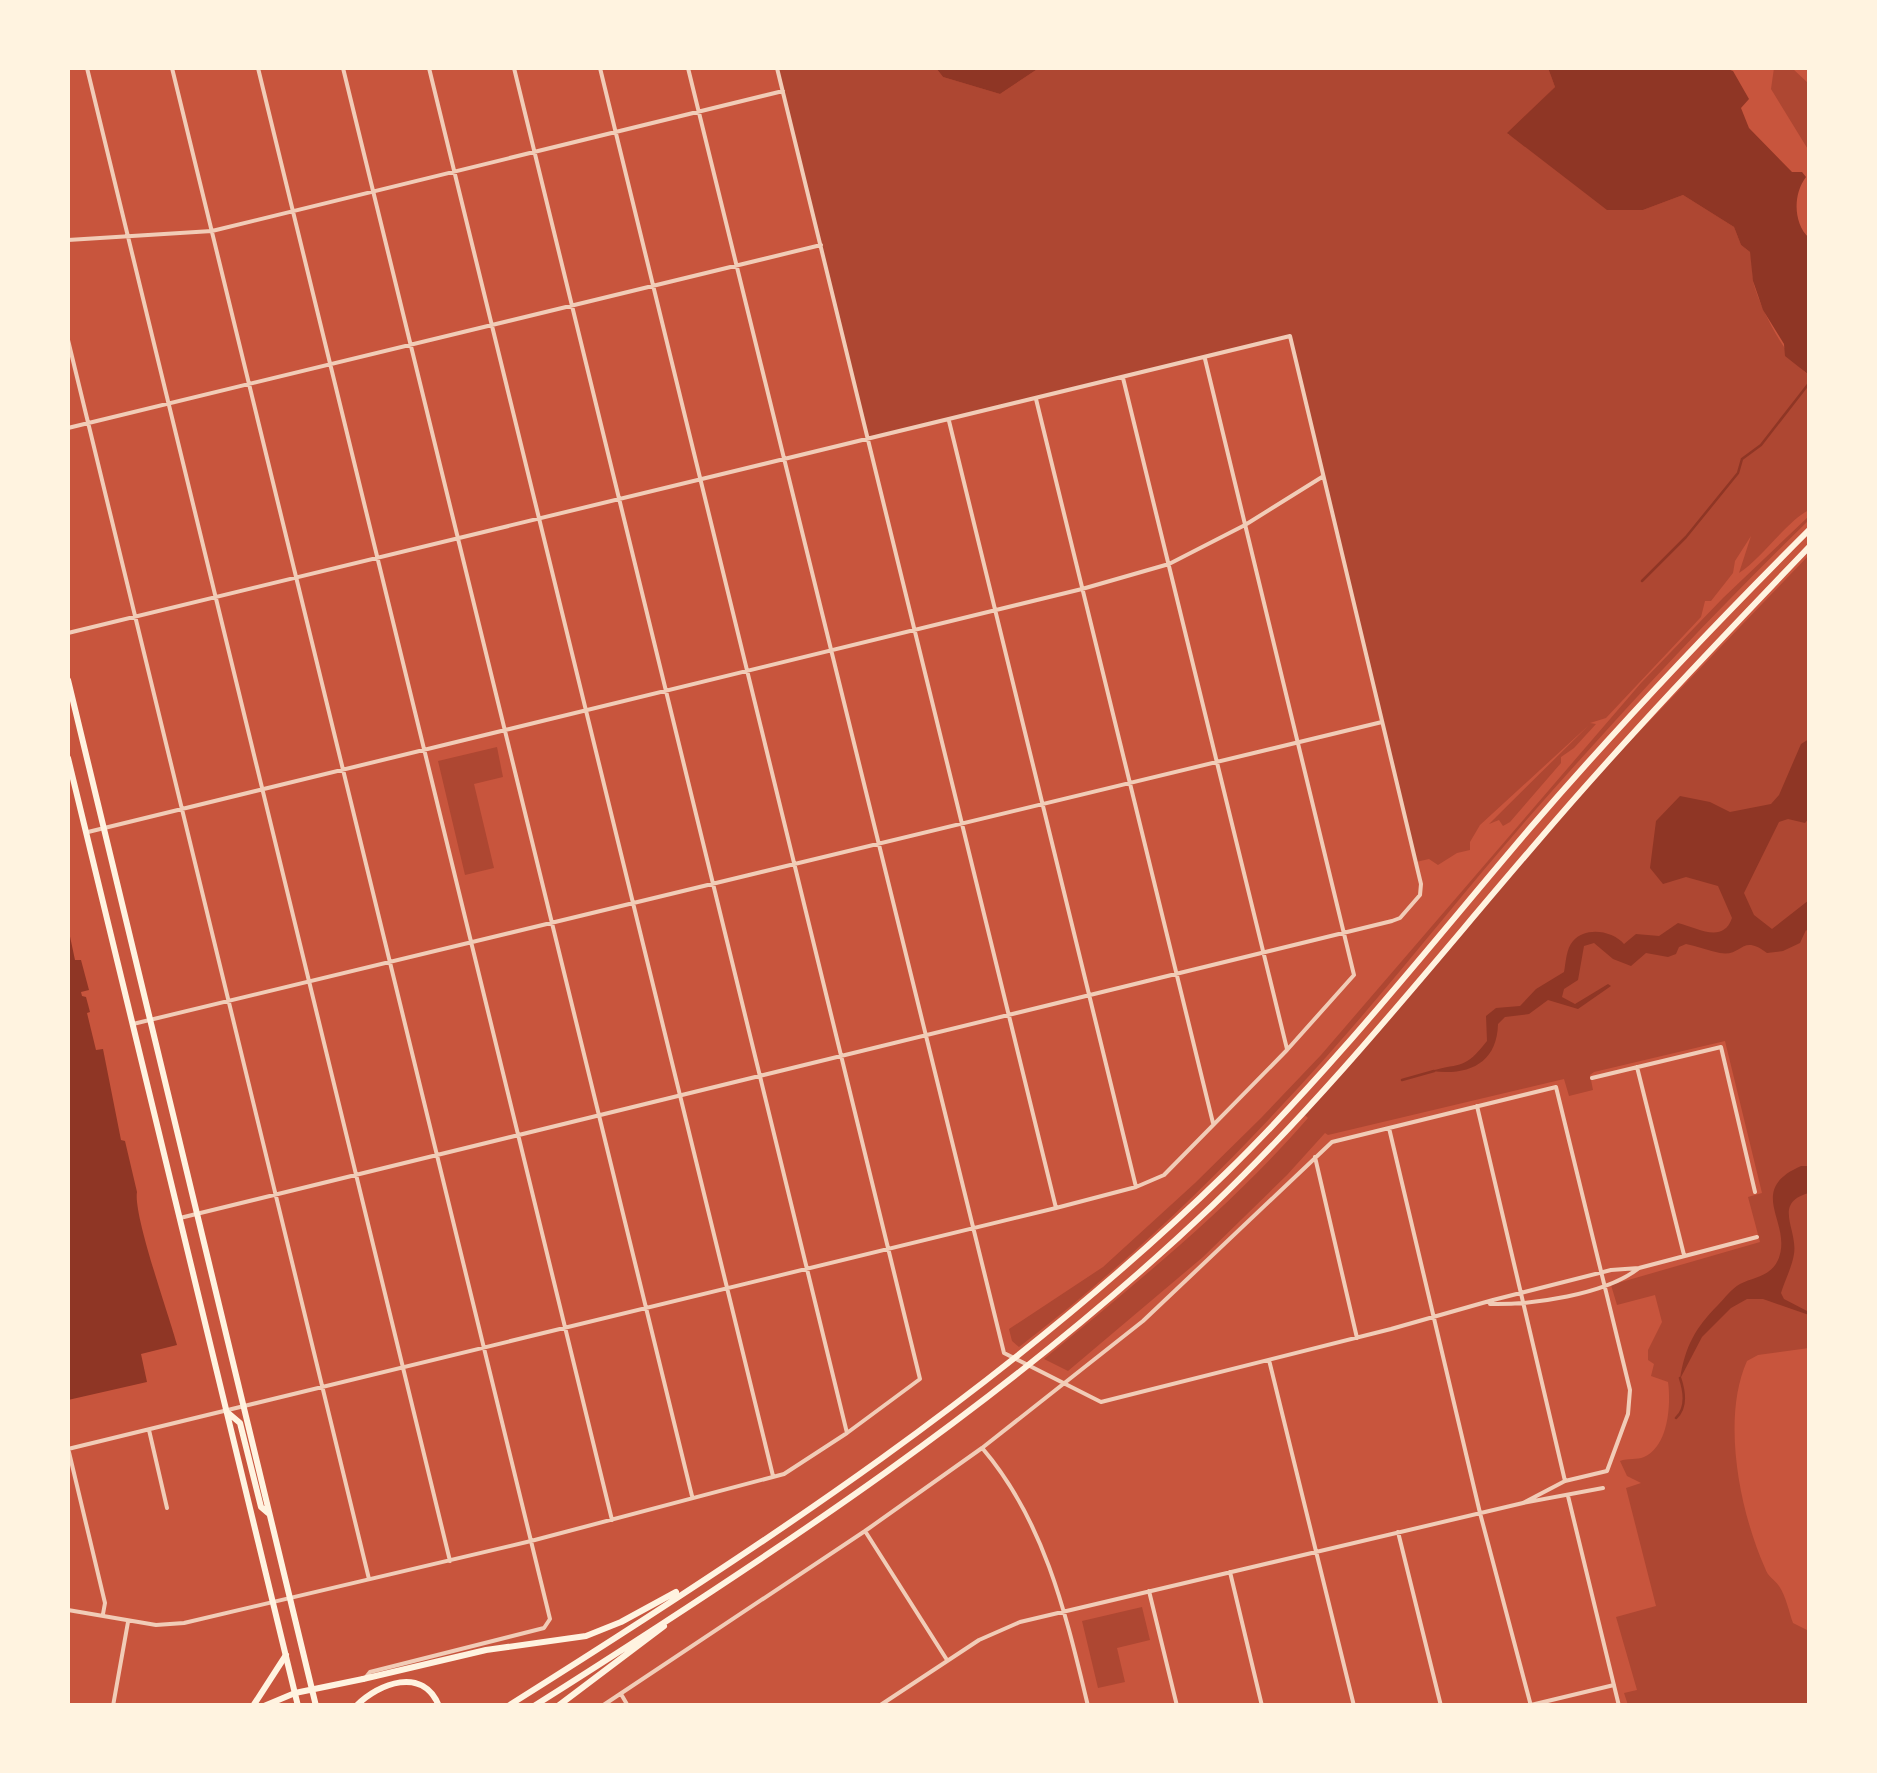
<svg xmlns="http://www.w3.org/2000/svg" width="1877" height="1773" viewBox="0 0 1877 1773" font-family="Cabin,sans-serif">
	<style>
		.green { fill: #ae4732 }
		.water { fill: #8f3625 }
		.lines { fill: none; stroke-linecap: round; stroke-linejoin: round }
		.stream { stroke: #8f3625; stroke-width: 2.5 }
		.minor { stroke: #f1ccb7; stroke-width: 4 }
		.primary { stroke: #fff3e0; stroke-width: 6 }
		.motorway { stroke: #fff3e0; stroke-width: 6 }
	</style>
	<rect width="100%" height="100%" fill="#c8553d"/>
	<!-- green -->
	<path class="green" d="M777,68H936L943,77L1000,94L1039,68H1548L1555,87L1508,134L1643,210L1683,195L1734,227L1741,245L1750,252C1753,263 1752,275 1754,285C1761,310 1788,362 1809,375V510C1788,520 1762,558 1739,573L1751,536L1735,561L1733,573L1711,601H1705L1701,617L1606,718L1590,723L1596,724L1574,748L1561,757V763L1510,822L1503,826L1499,820L1489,824L1589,725L1480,825L1470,842V850L1457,853L1438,865L1429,859L1416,862L1290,337L868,439Z
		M1774,68H1792L1809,84V151L1771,89Z
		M1809,516V520C1709,617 1615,719 1523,824C1457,900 1395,980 1327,1056C1233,1161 1132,1261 1019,1347L1012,1341L1009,1329L1103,1267L1195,1183L1261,1118L1321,1055L1641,683L1723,598Z
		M1809,555V1348L1758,1355L1747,1361C1721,1419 1740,1512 1765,1568C1768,1577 1774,1579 1779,1586C1786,1596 1789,1612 1793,1623L1809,1631V1705H1628L1624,1693L1637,1690L1616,1617L1656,1606L1626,1488L1641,1483L1627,1476L1620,1461C1628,1458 1637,1460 1644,1457C1669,1446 1671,1403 1668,1382L1651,1376L1654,1364L1648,1360V1350L1662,1322L1655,1295L1617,1305L1611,1285L1760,1242L1748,1197L1762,1193L1725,1041L1594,1072L1590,1075L1593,1090L1569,1096L1564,1079L1328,1135L1325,1133L1287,1175L1203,1257L1068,1371L1044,1359C1135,1284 1230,1208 1308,1118L1303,1113L1564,810Z
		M497,747L503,777L474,784L494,868L465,875L438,761Z
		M1142,1607L1150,1640L1117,1648L1125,1682L1098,1688L1082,1621Z"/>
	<!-- water -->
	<path class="water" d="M936,68H1039L1000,94L943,77Z
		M1548,68H1725L1733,71L1749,99L1741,108L1749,128L1792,172H1802L1806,177C1793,194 1793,223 1809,238V375L1785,356L1784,344L1763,310L1753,281L1750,252L1741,245L1734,227L1683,195L1643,210H1607L1507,133L1555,87Z
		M1809,739V818L1805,823L1788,819L1779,822L1744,893L1754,915L1772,929L1809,900V932L1806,930L1800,943L1783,951L1767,953C1741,933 1743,957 1720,953C1709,951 1697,946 1686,944L1679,947L1676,954L1668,957L1646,953L1631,966L1613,959L1594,943L1584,946L1578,980L1564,989L1562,997L1575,1004L1608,984L1611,986L1578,1009L1548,1000L1529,1014L1505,1017L1498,1024C1497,1064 1468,1076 1431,1071C1463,1062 1464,1070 1487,1041L1486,1016L1496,1008L1520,1006L1536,989L1564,972C1566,962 1566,949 1573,941C1586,926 1613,931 1624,944L1636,934L1659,936L1678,923C1698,928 1723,944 1732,918L1718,886L1686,877L1663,884L1650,868L1656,821L1680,796L1710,802L1730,812L1771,804L1779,795L1801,744Z
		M68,927L75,960H81L89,990L81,992L82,996L86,997L90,1012L87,1013L96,1050L103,1049L121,1140L125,1141L137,1192C133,1215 169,1315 177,1345L141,1354L147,1382L68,1400Z
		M1801,1166H1809V1193C1772,1203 1798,1229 1794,1254C1792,1267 1785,1280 1781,1293L1784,1299L1809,1312V1315L1763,1299H1747L1731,1308L1702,1337L1680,1379C1685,1347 1695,1328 1718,1305C1725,1298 1731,1289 1740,1284C1754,1277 1771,1276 1778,1260C1794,1223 1744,1191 1801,1166Z"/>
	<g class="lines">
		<!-- stream -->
		<path class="stream" d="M1642,581L1686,537L1738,473L1742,459L1761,445L1810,382
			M1402,1080L1434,1071
			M1676,1418C1687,1408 1684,1390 1680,1378"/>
		<!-- minor -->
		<path class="minor" d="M87,68L450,1561
			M172,68L550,1619L544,1628L370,1672L366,1677
			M258,68L612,1520
			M343,68L692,1496
			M429,68L773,1476
			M514,68L847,1433
			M688,68L1004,1353L1101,1402L1391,1329L1493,1300L1611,1270L1639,1268L1757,1237
			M777,68L1056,1208
			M68,240L212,231L783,91
			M68,340L369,1579
			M1123,378L1287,1049
			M1036,399L1213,1123
			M949,421L1136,1187
			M68,428L821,245
			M68,633L1290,336L1421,884L1420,895L1400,918L1392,921L180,1218
			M88,832L1082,589L1169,564L1245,525L1322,477
			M133,1024L1382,722
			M1637,1067L1684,1255
			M1592,1078L1721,1047L1755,1192
			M1477,1106L1565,1481
			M1389,1128L1480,1513L1531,1706
			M1315,1157L1357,1338
			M1490,1304C1531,1305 1605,1295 1639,1268
			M1269,1360L1354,1706
			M149,1430L167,1508
			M68,1448L105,1603L103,1614
			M68,1449L1056,1208L1136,1187L1164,1175L1287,1050L1354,975L1205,359
			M983,1449C1045,1522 1066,1615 1088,1706
			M1568,1496L1619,1706
			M865,1531L947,1660
			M1398,1532L1441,1706
			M1230,1572L1262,1706
			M1149,1591L1177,1706
			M68,1610L156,1625L184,1623L531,1541L784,1474L847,1433L920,1379L600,68
			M621,1694L628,1706
			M1531,1705L1614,1685
			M113,1706L128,1622
			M602,1706L865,1531L982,1448L1143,1321L1332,1142L1556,1087L1630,1390L1628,1414L1607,1471L1565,1481L1523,1503
			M879,1706L979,1640L1020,1622L1523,1503L1603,1488"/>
		<!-- primary -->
		<path class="primary" d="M68,680L316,1706
			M68,758L298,1706
			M227,1412L240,1423L261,1507L268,1513
			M295,1693L363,1679"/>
		<!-- motorway -->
		<path class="motorway" d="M363,1679L486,1650L586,1636L621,1622L676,1592
			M253,1706L286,1655
			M264,1706L295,1693
			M356,1706C379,1683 423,1666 439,1706
			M508,1706C760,1548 1012,1382 1226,1173C1336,1065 1431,944 1531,827C1620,724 1713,626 1810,529
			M534,1706C771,1556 1010,1399 1213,1205C1331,1092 1432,964 1538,841C1625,739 1717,643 1810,546
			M558,1706L664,1626"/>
	</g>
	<!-- border -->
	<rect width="1877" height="1773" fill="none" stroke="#fff3e0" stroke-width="140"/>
</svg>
